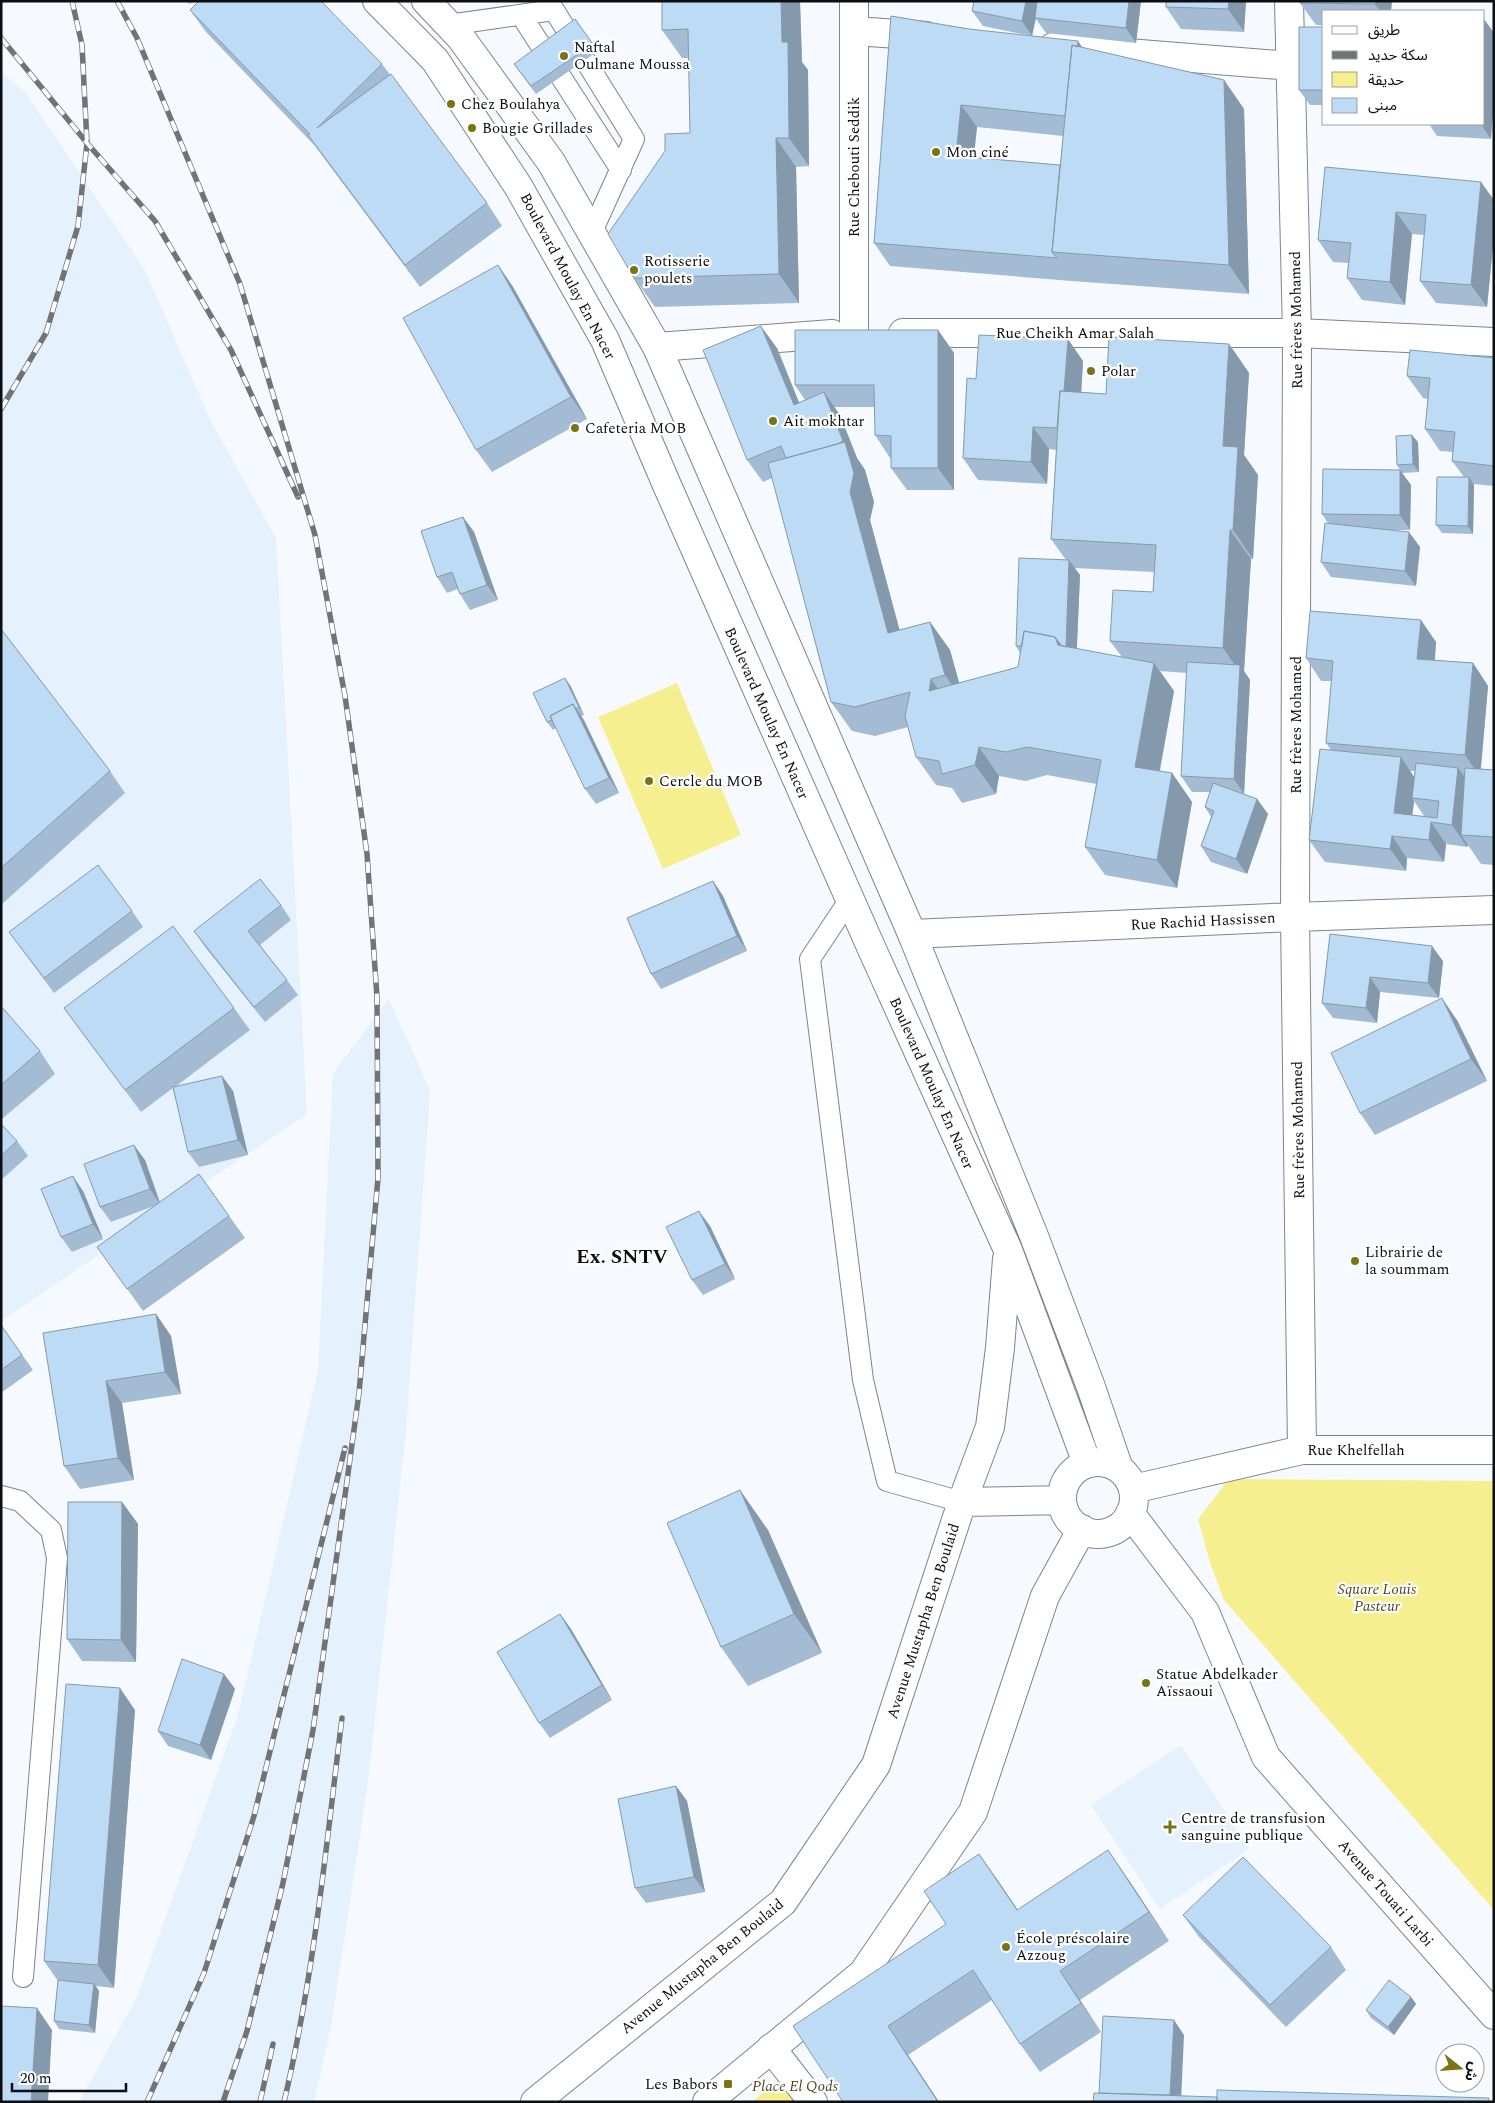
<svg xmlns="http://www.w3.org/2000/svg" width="1495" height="2103" viewBox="0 0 1495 2103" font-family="Spectral,'Noto Sans Arabic',serif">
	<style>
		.built { fill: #e5f1fc }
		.green { fill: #f5ef8f }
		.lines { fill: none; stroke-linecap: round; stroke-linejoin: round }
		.service-casing { stroke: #7f8488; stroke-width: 22 }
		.minor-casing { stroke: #7f8488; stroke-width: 30 }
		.secondary-casing { stroke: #7f8488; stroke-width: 30 }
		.primary-casing { stroke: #7f8488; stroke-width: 30 }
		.service { stroke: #fff; stroke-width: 20 }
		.minor { stroke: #fff; stroke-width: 28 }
		.secondary { stroke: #fff; stroke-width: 28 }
		.primary { stroke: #fff; stroke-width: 28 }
		.rail-casing { stroke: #717376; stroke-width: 5.5 }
		.rail { stroke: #fff; stroke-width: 4; stroke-dasharray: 11; stroke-linecap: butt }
		.wall { fill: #a3bcd4; fill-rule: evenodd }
		.shaded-wall { fill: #8599ac }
		.building { fill: #bedbf6; stroke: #8599ac }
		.poi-dot { fill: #7a7417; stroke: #fff; stroke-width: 2 }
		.labels { text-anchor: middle; stroke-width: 4.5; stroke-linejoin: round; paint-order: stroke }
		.poi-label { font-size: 15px; fill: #0d0e10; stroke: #fff; text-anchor: start }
		.street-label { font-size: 15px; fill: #0d0e10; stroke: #fff }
		.park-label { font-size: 15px; font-style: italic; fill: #4c4920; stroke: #fff }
		.district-label { font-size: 20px; font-weight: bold; fill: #0d0e10; stroke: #fff }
	</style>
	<rect width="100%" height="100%" fill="#f6faff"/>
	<!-- built -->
	<path class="built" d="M1,72L25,92L144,268L210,419L276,538L307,1114L1,1321Z
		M389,999L430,1090L406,1431L368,1782L331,2027L314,2102H79L137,1997L238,1715L318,1371L333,1073Z
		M1181,1745L1250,1849L1160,1909L1091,1805Z"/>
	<!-- green -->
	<path class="green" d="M677,683L741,835L663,869L598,717Z
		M1229,1479L1494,1481V1910L1224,1600L1211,1566L1198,1519Z
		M799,2062L824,2102H752Z"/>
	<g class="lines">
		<defs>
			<path id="service" d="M521,15L621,170
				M448,25L554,10L634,139L592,232
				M850,899L810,959L863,1380L887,1481L962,1502
				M1,1496L20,1501L51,1530L57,1558L23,1977"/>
			<path id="minor" d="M1289,1L1297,333L1295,917L1302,1450
				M855,31L926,36
				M1053,47L1291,66
				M854,333V1
				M903,333H1297L1494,342
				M657,347L832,334
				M912,934L1295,917L1494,910
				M1133,1489L1302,1450H1494
				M771,2048L813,2102"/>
			<path id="secondary" d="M1130,1513L1205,1612L1266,1757L1494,2015"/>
			<path id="primary" d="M377,1L435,60L518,186L605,340L666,483L871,947L1008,1250L1087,1463
				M426,1L461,38L551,162L657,347L912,934L1034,1236L1091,1387L1119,1469
				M1062 1498a36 36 0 1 1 72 0a36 36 0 1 1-72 0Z
				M962,1502L1062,1500
				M535,2102L783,1902L876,1765L962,1502L990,1427L1000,1348L1007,1259
				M707,2102L863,1973L973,1812L1045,1596L1082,1529"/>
		</defs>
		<!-- service casing -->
		<use href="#service" class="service-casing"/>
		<!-- minor casing -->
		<use href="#minor" class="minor-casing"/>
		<!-- secondary casing -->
		<use href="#secondary" class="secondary-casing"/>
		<!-- primary casing -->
		<use href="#primary" class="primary-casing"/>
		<!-- service -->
		<use href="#service" class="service"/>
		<!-- minor -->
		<use href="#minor" class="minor"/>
		<!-- secondary -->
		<use href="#secondary" class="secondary"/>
		<!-- primary -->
		<use href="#primary" class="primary"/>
		<defs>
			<path id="rail" d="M117,1L137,38L240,284L315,535L345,696L367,854L377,997L378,1178L359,1393L313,1730L283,1883L247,2031L223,2102
				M1,38L87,143L155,221L231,350L298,497
				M1,409L46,333L78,226L87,143L82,45L72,1
				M147,2102L204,1973L254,1816L345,1448
				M260,2102L273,2044
				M284,2102C314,1976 326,1847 342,1718"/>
		</defs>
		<!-- rail casing -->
		<use href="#rail" class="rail-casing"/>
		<!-- rail -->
		<use href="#rail" class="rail"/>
	</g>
	<!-- wall -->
	<path class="wall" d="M187,1H195L189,4Z
		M662,1H800L802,62L808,70L809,166L796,167L799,303L655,307L634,278L690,133L689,58H682L662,30Z
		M974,1H1141L1136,43L1046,33L1036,19L1032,36L983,26L972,11Z
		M1166,1H1246L1244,32L1181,29L1166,7Z
		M1300,1H1392L1391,11H1396H1324V25H1316L1300,3Z
		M190,10L382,64L487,203L502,226L420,287L315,146L206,32Z
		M891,16L1083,48L1224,80L1244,109L1249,294L1072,281L890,266L874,243ZM977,127L1063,136L1060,165L974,157Z
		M575,19L598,51L536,94L514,64Z
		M1324,27V105H1310L1299,90Z
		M1429,124H1484L1491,139L1437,136Z
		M1325,167L1494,199V197V235L1487,307L1436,303L1420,281L1424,235L1412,234L1405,305L1362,300L1347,278L1348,263L1333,262L1318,240Z
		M498,265L513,287L587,419L492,472L476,450Z
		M938,330L954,353V490H907L891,468V458H890L875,435V407H834L840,415L857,458L865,470L874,502L870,520L899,630L930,622L950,650L959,683L1018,667L1020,653L1016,646L1066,560L1051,539L1056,450L1049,449L1047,484L978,480L963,458L976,379L1083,361L1081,392L1106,394L1229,344L1249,373L1244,455L1258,475L1253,559H1251L1244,671L1250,680L1244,794L1257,799L1268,814L1247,874L1211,862L1201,846L1211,817L1205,807L1210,792H1192L1181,776L1187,673L1160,671L1174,691L1160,771L1172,773L1192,802L1177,888L1105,875L1085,847L1096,784L1047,775L1026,781L999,776L996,794L962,803L952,788L936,785L916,757L908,727L875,736L852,731L831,702L772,478L763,482L747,460L777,348L799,403L805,400L795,385ZM1074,568L1154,572L1153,592L1110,641L1122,657L1077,649L1080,575Z
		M1494,358V486L1473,484L1474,485L1473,534L1442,533L1436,525L1464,477L1452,461L1453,452L1440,451L1425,429L1428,399L1423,398L1407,376Z
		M1418,442L1419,472L1402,473L1411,485L1410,530H1388L1420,547L1416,586L1331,577L1321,562L1328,523L1322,514L1400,470L1397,465Z
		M463,517L474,532L498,600L470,610L460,594L458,589L447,593L437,577Z
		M1,629L110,771L125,793L1,905Z
		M1436,642L1435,660L1473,663L1488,686L1481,769L1494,770V865L1481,864L1468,845L1467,847L1446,844L1444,862L1407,858L1406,871L1325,862L1309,840L1331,750L1326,743L1332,681H1321L1306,658ZM1410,771H1415L1414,777ZM1414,801L1424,816L1412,815Z
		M570,685L584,715L581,716L619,793L596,804L585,789L556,728L553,730L547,722Z
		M713,881L723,896L747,951L661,989L651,974Z
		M281,905L291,920L260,945L287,980L298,995L265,1022L205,947L194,931Z
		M132,911L143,927L54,993L9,932Z
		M1330,934L1443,961L1439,998L1380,992L1377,1023L1333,1018L1322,1003Z
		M1,1006L40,1051L55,1074L2,1119L1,1118Z
		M64,1008H234L250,1030L175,1087L222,1076L233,1091L248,1155L199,1167L188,1152L173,1088L141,1112L80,1030Z
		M1457,1020L1487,1081L1375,1135L1360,1113Z
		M1,1124L17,1141L28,1156L1,1180Z
		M145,1160L160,1202L199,1174L245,1238L143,1311L97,1247L154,1206L111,1222L100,1207Z
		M83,1191L103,1239L72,1252L61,1237Z
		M710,1226L735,1279L703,1295L692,1280Z
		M156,1314L171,1336L181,1394L122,1403L134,1480L80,1489L64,1466L43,1333Z
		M1,1325L33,1370L1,1393Z
		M122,1502L138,1524L136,1662L82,1661L67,1639Z
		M768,1530L822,1653L748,1686L721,1647Z
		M560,1614L571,1629L612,1700L550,1738L539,1723Z
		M224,1674L235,1689L211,1760L168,1746L158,1731Z
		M135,1710L114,1988L96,1986L99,1991L95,2033L59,2029L54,2021L58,1981L44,1961Z
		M676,1786L687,1801L705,1892L646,1903L635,1888Z
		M979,1854L1018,1910L1128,1879L1169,1941L1080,2000L1101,2032L1040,2072L1020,2044L992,2000L908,2055L939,2102H843L946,1924Z
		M1183,1915L1331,1947L1346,1970L1286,2027L1199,1937Z
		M1411,1997L1416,2004L1394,2035L1371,2018L1366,2010Z"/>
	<!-- shaded-wall -->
	<path class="shaded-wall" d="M781,1H800L802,62L808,70L809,166L789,138L782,42Z
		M1026,1H1039L1032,36L1022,21Z
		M1129,1H1141L1136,43L1126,28Z
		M1229,1H1246L1244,32L1228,9Z
		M1376,1H1392L1391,11H1380L1375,4Z
		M1484,19L1494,33V103L1491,139L1481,124H1484Z
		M1078,41L1093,63L1070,116Z
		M1224,80L1244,109L1249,294L1229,265Z
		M961,105L977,127L971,178L956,156Z
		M776,138L796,167L799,303L779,274Z
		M1481,182L1494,200L1492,207L1494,209V235L1487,307L1471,285Z
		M1396,212L1412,234L1405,305L1390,282Z
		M498,265L513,287L587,419L571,397Z
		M761,326L777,348L809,427L794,405Z
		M938,330L954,353V490L938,468Z
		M1068,339L1083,361L1078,451L1062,428Z
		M1229,344L1249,373L1244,455L1258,475L1253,559L1233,530L1223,446Z
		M824,392L840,415L857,458L865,470L874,502L870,520L908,661L888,633L850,492L846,446L843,441Z
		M1033,427L1049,449L1047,484L1031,462Z
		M1412,435L1418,442L1419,472L1413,464Z
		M1400,470L1411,485L1410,530L1400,515Z
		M1469,477L1474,485L1473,534L1468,526Z
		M463,517L474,532L498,600L487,585Z
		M1230,530L1251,559L1244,671L1250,680L1244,794L1234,779L1239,671L1223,648Z
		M1409,532L1420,547L1416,586L1405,571Z
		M1069,560L1080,575L1076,663L1066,648Z
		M1421,620L1436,642L1433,681L1417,659Z
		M930,622L950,650L965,704L945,675Z
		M1055,637L1075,665L1058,645Z
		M1154,663L1174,691L1155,795L1135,767Z
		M1473,663L1488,686L1480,777L1465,755Z
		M565,678L570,685L584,715L579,707Z
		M931,679L951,707L929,691Z
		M573,704L584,720L619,793L609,778Z
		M979,747L999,776L996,794L975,765Z
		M1401,757L1416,780L1412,798L1414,801L1410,835L1394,813Z
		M1458,768L1474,790L1461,835L1468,845L1467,847L1452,825Z
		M1172,773L1192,802L1177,888L1157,860Z
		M1257,799L1268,814L1247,874L1236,859Z
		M1431,822L1446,844L1444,862L1429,840Z
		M1392,836L1407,858L1406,871L1390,849Z
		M713,881L723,896L747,951L737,936Z
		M1432,946L1443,961L1439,998L1428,983Z
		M1370,977L1380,992L1377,1023L1366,1008Z
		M1442,998L1457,1020L1487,1081L1471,1059Z
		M222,1076L233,1091L248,1155L238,1140Z
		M134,1145L145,1160L160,1204L150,1189Z
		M73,1176L83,1191L103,1239L93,1224Z
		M699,1211L710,1226L735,1279L725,1264Z
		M156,1314L171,1336L181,1394L165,1372Z
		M106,1381L122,1403L134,1480L118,1458Z
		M740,1490L768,1530L822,1653L794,1614Z
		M122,1502L138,1524L136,1662L121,1640Z
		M560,1614L571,1629L612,1700L602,1685Z
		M224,1674L235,1689L211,1760L200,1745Z
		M120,1688L135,1710L114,1988L98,1965Z
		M676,1786L687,1801L705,1892L694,1877Z
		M1108,1850L1128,1879L1169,1941L1149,1912Z
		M979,1854L999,1882L1037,1939L1017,1910Z
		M1060,1971L1080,2000L1101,2032L1081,2003Z
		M94,1984L99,1991L95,2033L89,2025Z
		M1411,1997L1416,2004L1394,2035L1388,2027Z
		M37,2008L52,2030L48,2102H31Z
		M1174,2020L1184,2035L1181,2102H1169Z
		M888,2026L908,2055L939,2102H938Z"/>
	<!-- building -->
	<path class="building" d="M199,1H321L382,64L317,128L391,74L487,203L405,265L308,135L310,134L190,10Z
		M662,1H781L782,42H788L789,138H776L779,274L634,278L608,234L665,151V134L690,133L688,29L662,30Z
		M974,1H1026L1022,21L972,11Z
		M1037,1H1129L1126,28L1035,18Z
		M1166,1H1229L1228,9L1166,7Z
		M1300,1H1376L1375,4L1300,3Z
		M891,16L969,29L1078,41L1077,47L1072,45L1065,116L961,105L956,156L1060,165L1052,252L1057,258L874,243Z
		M575,19L593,44L531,86L514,64Z
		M1299,27H1324V90H1299Z
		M1072,45L1224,80L1229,265L1052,252Z
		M1325,167L1481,182L1471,285L1420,281L1426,215L1396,212L1390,282L1347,278L1351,243L1318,240Z
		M498,265L571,397L476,450L403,318Z
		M761,326L794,405L824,392L843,441L837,444L786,458L781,446L747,460L703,350Z
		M795,330H938V468H891V436L875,435L874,385H795Z
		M979,335L1068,339L1064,391H1060L1057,428L1033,427L1031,462L963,458L967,378L976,379Z
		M1109,337L1229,344L1223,446L1238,447L1233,530H1230L1223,648L1110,641L1113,590L1153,592L1156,545L1051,539L1060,391L1106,394Z
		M1410,350L1494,358V466L1452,461L1455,432L1425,429L1430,378L1407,376Z
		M1412,435L1413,464L1397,465L1396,436Z
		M845,442L854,473L850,492L888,633L930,622L945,675L931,679L929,691L1018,667L1024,631L1055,637L1058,645L1154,663L1135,767L1172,773L1157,860L1085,847L1101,760L1027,747L1006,752L979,747L975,765L942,774L939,761L916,757L905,716L910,692L855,707L831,702L768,463Z
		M1323,469L1400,470V515L1322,514Z
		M1437,477H1469L1468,526L1436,525Z
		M463,517L487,585L460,594L452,572L437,577L421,531Z
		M1325,523L1409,532L1405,571L1321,562Z
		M1019,558L1069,560L1066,647L1062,646L1055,637L1024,631L1022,646H1016Z
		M1310,611L1421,620L1417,659L1473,663L1465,755L1326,743L1333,661L1306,658Z
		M1,629L110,771L1,868Z
		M1187,662L1240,665L1234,779L1181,776Z
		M565,678L579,707L576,709L573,704L550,716L552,720L547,722L533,693Z
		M573,704L609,778L585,789L550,716Z
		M1320,749L1401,757L1394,813L1437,818L1439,801L1412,798L1416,763L1458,768L1452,825L1431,822L1429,840L1392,836L1390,849L1309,840Z
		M1465,768L1494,770V837L1461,835Z
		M1213,783L1257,799L1236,859L1201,846L1214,811L1205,807Z
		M98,865L132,911L44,978L9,932Z
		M260,879L281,905L248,931L287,980L254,1007L194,931Z
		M713,881L737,936L651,974L627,918Z
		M173,926L234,1008L125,1090L64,1008Z
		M1330,934L1432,946L1428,983L1370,977L1366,1008L1322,1003Z
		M1442,998L1471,1059L1360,1113L1331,1053Z
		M1,1006L40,1051L1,1085Z
		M222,1076L238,1140L188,1152L173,1087Z
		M1,1124L17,1141L1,1156Z
		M134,1145L150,1189L100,1207L84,1164Z
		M199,1174L229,1216L127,1289L97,1247Z
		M73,1176L93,1224L61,1237L41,1189Z
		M699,1211L725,1264L692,1280L666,1227Z
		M156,1314L165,1372L106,1381L118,1458L64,1466L43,1333Z
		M1,1325L22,1355L1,1370Z
		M740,1490L794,1614L721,1647L667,1523Z
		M68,1502H122L121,1640L67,1639Z
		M560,1614L602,1685L539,1723L497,1652Z
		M182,1659L224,1674L200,1745L158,1731Z
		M66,1684L120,1688L98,1965L44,1961Z
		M676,1786L694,1877L635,1888L618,1799Z
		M1108,1850L1149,1912L1060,1971L1081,2003L1020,2044L973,1970L888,2026L938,2102H843L793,2026L946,1924L924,1891L979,1854L1017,1910Z
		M1243,1857L1331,1947L1270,2005L1183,1915Z
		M58,1980L94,1984L89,2025L54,2021Z
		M1389,1980L1411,1997L1388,2027L1366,2010Z
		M1,2006L37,2008L31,2102H1Z
		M1103,2016L1174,2020L1170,2095L1099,2093Z
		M1217,2090L1489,2098V2102H1217Z
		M1094,2093L1217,2097V2102H1093Z"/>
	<!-- markers -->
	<g class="poi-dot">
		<circle cx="564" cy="56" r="5"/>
		<circle cx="451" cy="104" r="5"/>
		<circle cx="472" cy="128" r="5"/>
		<circle cx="936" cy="152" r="5"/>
		<circle cx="634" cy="270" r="5"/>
		<circle cx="1091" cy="371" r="5"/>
		<circle cx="773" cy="421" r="5"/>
		<circle cx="575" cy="428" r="5"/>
		<circle cx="649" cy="781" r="5"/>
		<circle cx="1355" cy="1261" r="5"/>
		<circle cx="1146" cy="1683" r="5"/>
		<path d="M1167.5 1819.5h5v5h5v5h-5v5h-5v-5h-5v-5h5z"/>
		<circle cx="1006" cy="1947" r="5"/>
		<rect x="723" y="2079" width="10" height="10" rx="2.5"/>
	</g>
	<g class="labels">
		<!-- poi labels -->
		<g class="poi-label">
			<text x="574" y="52">Naftal<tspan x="574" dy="17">Oulmane Moussa</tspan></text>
			<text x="461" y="109">Chez Boulahya</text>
			<text x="482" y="133">Bougie Grillades</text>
			<text x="946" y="157">Mon ciné</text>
			<text x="644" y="266">Rotisserie<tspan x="644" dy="17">poulets</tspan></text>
			<text x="1101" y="376">Polar</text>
			<text x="783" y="426">Ait mokhtar</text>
			<text x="585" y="433">Cafeteria MOB</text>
			<text x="659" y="786">Cercle du MOB</text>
			<text x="1365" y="1257">Librairie de<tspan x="1365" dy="17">la soummam</tspan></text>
			<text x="1156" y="1679">Statue Abdelkader<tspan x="1156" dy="17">Aïssaoui</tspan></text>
			<text x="1181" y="1823">Centre de transfusion<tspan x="1181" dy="17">sanguine publique</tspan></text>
			<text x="1016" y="1943">École préscolaire<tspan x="1016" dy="17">Azzoug</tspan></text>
			<text x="718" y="2089" text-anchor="end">Les Babors</text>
		</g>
		<!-- street labels -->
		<g class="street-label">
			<text transform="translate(854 167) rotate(-90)" y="5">Rue Chebouti Seddik</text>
			<text transform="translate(568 276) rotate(62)" y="5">Boulevard Moulay En Nacer</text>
			<text transform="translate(1296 320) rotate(-91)" y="5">Rue frères Mohamed</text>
			<text x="1075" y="338">Rue Cheikh Amar Salah</text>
			<text transform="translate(767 713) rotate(66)" y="5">Boulevard Moulay En Nacer</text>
			<text transform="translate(1296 725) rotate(-90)" y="5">Rue frères Mohamed</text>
			<text transform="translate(1203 921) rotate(-3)" y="5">Rue Rachid Hassissen</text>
			<text transform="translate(932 1083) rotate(66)" y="5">Boulevard Moulay En Nacer</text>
			<text transform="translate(1298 1130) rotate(-91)" y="5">Rue frères Mohamed</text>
			<text x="1356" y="1455">Rue Khelfellah</text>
			<text transform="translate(923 1621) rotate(-72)" y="5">Avenue Mustapha Ben Boulaid</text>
			<text transform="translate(1386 1893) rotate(49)" y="5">Avenue Touati Larbi</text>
			<text transform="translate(702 1966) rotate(-39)" y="5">Avenue Mustapha Ben Boulaid</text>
		</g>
		<!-- park labels -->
		<g class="park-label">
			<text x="1377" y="1594">Square Louis<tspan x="1377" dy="17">Pasteur</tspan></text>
			<text x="795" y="2091">Place El Qods</text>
		</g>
		<!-- district labels -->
		<g class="district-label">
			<text x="622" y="1263">Ex. SNTV</text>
		</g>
	</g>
	<!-- border -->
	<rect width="1495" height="2103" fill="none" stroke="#0d0e10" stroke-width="5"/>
	<!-- legend -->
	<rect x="1322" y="10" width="162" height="115" fill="#ffffff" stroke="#9e9f9f"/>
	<rect x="1332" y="26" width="25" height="8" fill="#ffffff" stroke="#9e9f9f"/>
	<text x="1368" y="35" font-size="15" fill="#0d0e10">طريق</text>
	<rect x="1332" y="51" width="25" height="8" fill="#717376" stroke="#9e9f9f"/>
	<text x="1368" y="60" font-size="15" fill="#0d0e10">سكة حديد</text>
	<rect x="1332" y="72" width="25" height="15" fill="#f5ef8f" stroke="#9e9f9f"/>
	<text x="1368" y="85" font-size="15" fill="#0d0e10">حديقة</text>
	<rect x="1332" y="98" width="25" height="15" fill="#bedbf6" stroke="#9e9f9f"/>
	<text x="1368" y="110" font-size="15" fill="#0d0e10">مبنى</text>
	<!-- north arrow -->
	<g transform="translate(1460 2068) rotate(107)"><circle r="24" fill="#ffffff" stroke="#9e9f9f"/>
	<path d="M0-4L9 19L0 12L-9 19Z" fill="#7a7417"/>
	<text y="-8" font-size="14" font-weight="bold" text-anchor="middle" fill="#0d0e10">ش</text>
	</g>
	<!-- scale -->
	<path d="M12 2083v8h114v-8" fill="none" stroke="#0d0e10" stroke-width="2.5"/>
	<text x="20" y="2083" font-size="15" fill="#0d0e10" stroke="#ffffff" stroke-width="4" paint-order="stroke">20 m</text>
</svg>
